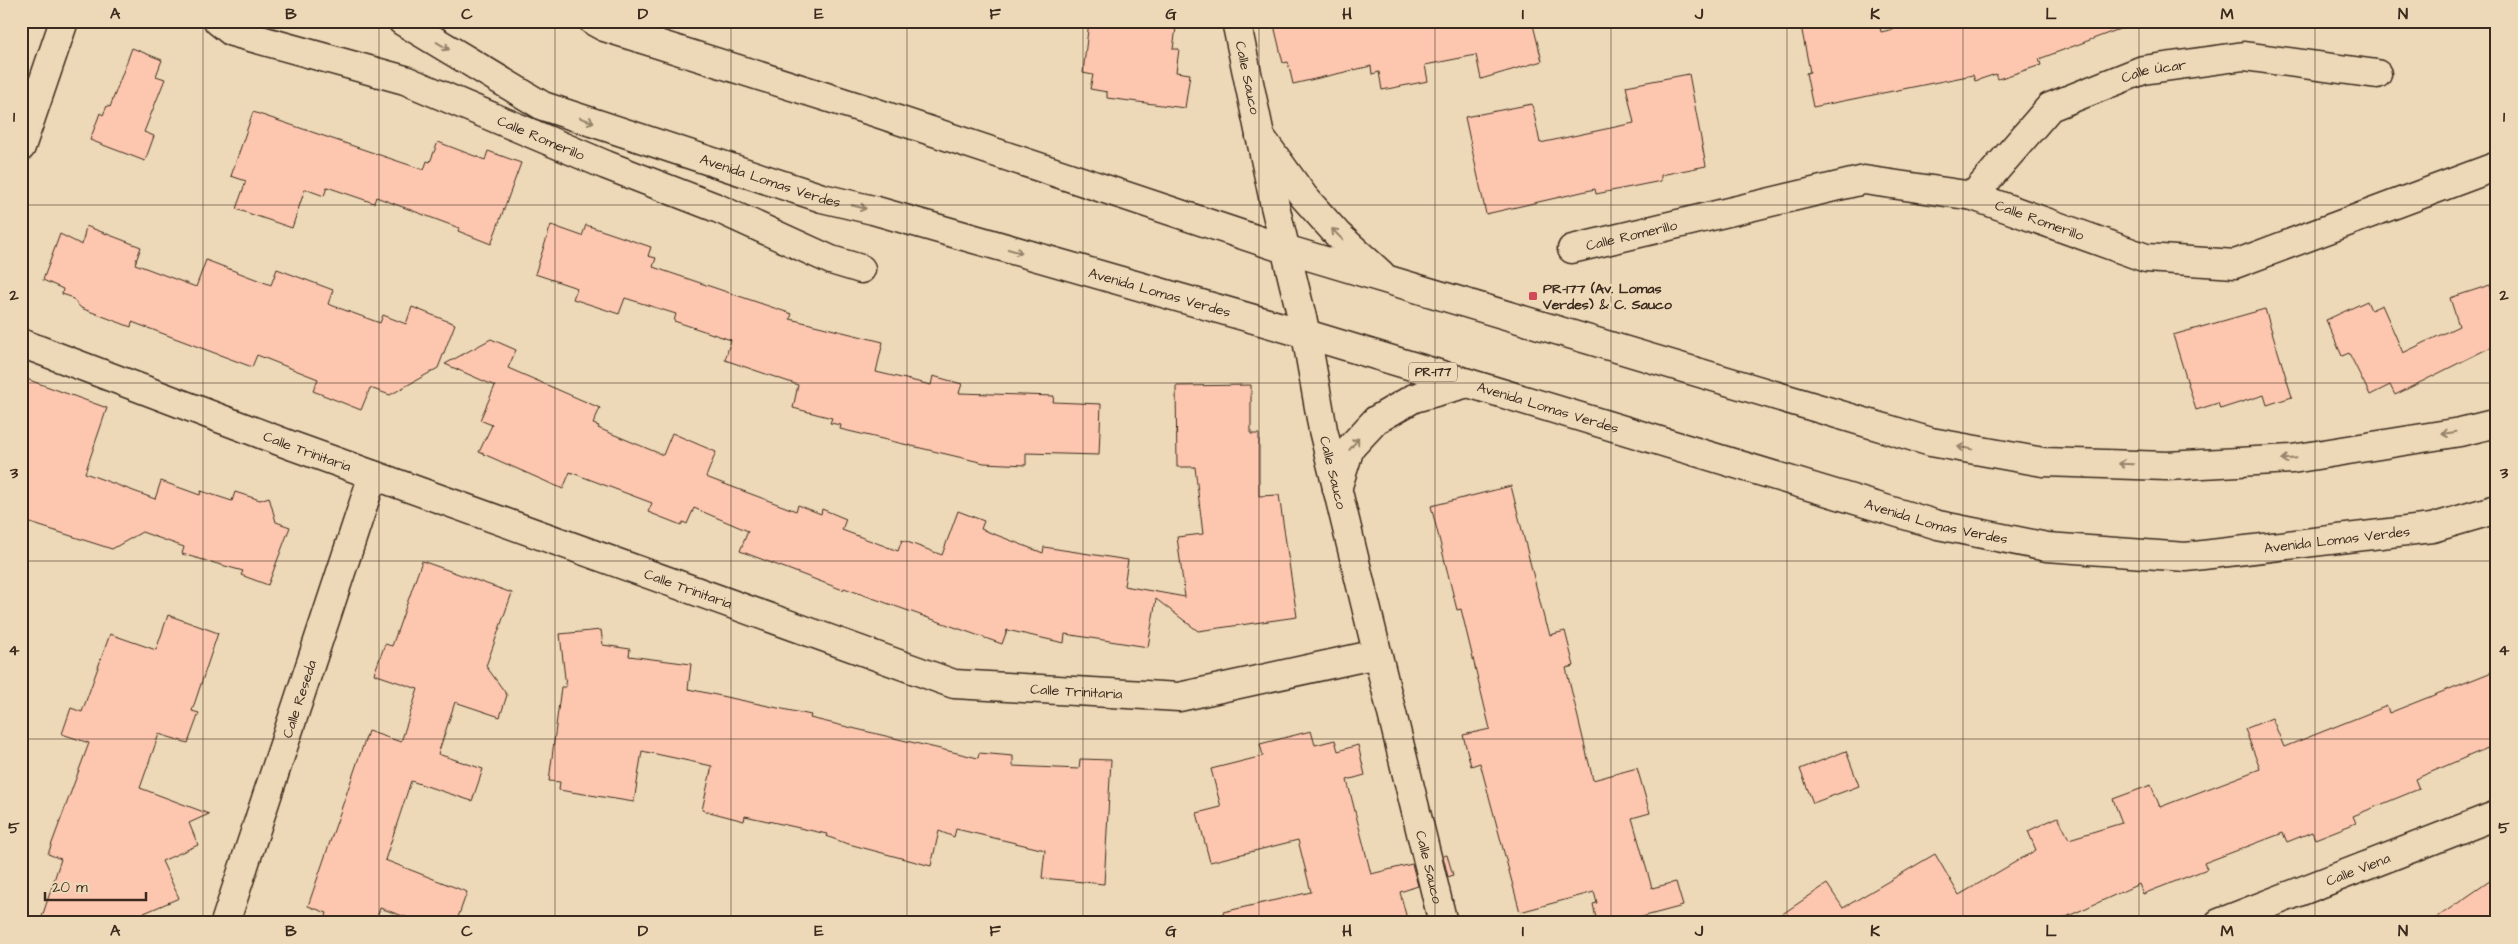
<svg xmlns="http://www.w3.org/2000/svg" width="2518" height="944" viewBox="0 0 2518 944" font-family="'Architects Daughter',sans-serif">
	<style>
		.building { fill: #fdc7af; stroke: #3b2a1e }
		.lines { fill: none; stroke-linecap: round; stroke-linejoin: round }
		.minor-casing { stroke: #3b2a1e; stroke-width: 31 }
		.primary-casing { stroke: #3b2a1e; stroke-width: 31 }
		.minor { stroke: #edd9b7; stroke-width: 28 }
		.primary { stroke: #edd9b7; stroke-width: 28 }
		.oneway { stroke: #94826a }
		.grid { fill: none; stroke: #3b2a1e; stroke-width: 1; stroke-opacity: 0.55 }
		.poi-dot { fill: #d1495b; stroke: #edd9b7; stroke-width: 2 }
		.labels { text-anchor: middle; stroke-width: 5; stroke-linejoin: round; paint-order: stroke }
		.shield { fill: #edd9b7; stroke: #705e4c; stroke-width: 1 }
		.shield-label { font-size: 12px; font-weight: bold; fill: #3b2a1e }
		.street-label { font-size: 14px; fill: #3b2a1e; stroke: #edd9b7 }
		.poi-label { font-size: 14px; font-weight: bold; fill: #3b2a1e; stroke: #edd9b7; text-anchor: start }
		.neatline { fill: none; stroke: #3b2a1e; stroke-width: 2 }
		.grid-label { font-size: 16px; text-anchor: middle; font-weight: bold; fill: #3b2a1e }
	</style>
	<rect width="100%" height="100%" fill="#edd9b7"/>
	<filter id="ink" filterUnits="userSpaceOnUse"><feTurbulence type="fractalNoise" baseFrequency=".02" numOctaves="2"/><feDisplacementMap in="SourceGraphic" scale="10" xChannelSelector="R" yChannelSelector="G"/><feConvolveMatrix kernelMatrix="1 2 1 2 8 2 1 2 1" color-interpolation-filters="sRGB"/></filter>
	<g filter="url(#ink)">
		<!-- building -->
		<path class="building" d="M1089,21H1177L1173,49H1179L1176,72L1190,74L1185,108L1107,98V92L1090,89L1093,75L1083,73Z
			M1273,21H1532L1542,61L1481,79L1476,55L1425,65L1428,81L1382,90L1379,72L1372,74L1371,66L1293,84L1288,62L1283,63Z
			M1800,21H1879L1881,32L1927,21H2133V24L2039,59L2041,65L1998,79L1996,74L1975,81L1973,75L1813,107L1806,73L1810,72Z
			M132,48L162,60L156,76L165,79L144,132L154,136L145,161L90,140L100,113L103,115L107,106L110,107Z
			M1689,74L1706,166L1661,175V181L1596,194L1595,189L1486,214L1465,117L1532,104L1540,143L1634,123L1626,86Z
			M253,112L424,170L427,161L430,162L438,142L485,160L488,151L521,163L491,244L458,231L459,228L376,197L374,203L327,187L324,196L305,189L292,228L236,209L246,181L231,176Z
			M551,225L582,236L586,225L651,247L648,256L656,258L653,267L792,314L790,319L883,342L876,372L931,385L933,376L962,384L959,393L1054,396L1053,402L1101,404L1099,455L1026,453V465L984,463L840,429L841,425L830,423L832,418L793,408L798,385L725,360L731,340L674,321L676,314L625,298L619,314L573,299L577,288L535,274Z
			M86,226L141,247L135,264L196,287L206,260L271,285L277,269L333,290L328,304L380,323L383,315L406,324L412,307L455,324L438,368L390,395L370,388L361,410L313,391L318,379L257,355L252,367L132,322L131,327L81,308L71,297L62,294L63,289L43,280L60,234L82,245Z
			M2490,285L2497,306V344L2395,395L2390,385L2370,395L2349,353L2342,356L2326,320L2367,301L2371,310L2382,305L2403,353L2459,326L2450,298Z
			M2265,309L2292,397L2267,405L2264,395L2220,409L2218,403L2196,410L2173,335Z
			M491,339L516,350L508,368L600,408L593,424L599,426L598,428L663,455L672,433L716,452L706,477L796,511L798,505L821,514L822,509L846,519L842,530L898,551L902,540L942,555L958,511L984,521L981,529L1043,553L1044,547L1128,560L1124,586L1185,597L1177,537L1203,534L1195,467H1177L1176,386L1251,385V434H1259V496L1279,495L1297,617L1198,631L1156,599L1148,647L1065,634L1064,643L1007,630L1002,644L844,588L843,590L740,551L748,531L694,508L687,524L683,522L681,525L648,512L652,503L570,472L563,489L479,452L492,425L480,420L495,386L445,364Z
			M21,377L107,408L85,473L155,499L161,481L200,495L201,491L232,501L235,492L260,500L269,497L276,522L290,527L268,585L241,575L243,571L182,554L184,547L142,532L112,549L21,520Z
			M1511,486L1546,626L1547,625L1550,635L1565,631L1574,666L1566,668L1593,780L1637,768L1650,813L1632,818L1652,888L1676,882L1683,906L1619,923H1597L1593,904L1597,903L1594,892L1520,912L1480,763L1471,766L1463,735L1490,729L1461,609L1457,610L1431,506Z
			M422,561L512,593L486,666L507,695L500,717L455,702L438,754L483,769L472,801L411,781L385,860L467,892L456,923H423L380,908L375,923H324L327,913L308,906L368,731L401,742L418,689L374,674L385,644L392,646Z
			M168,615L218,633L192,711L199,713L188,743L159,734L140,788L209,814L189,823L198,845L162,861L179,898L121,923H40L61,859L48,854L89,743L62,734L71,708L82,712L110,634L156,650Z
			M601,630L603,645L630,649L629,656L691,664L688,689L811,715L810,718L978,758L979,753L1013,756V766L1079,769L1080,759L1111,760L1104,884L1042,878L1045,850L956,829L954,837L939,831L931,866L845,843L826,836L827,834L745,816L744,821L702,810L712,766L642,751L634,802L559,790L560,782L549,781L561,687H566L560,634Z
			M2497,670V744L2415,779L2419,789L2353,816L2356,823L2315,839L2312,832L2287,842L2283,833L2204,863L2207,869L2143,894L2139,884L2053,923H1769L1827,884L1843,908L1935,854L1959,895L2036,850L2028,831L2058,817L2069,839L2122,823L2113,799L2151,785L2160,807L2260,769L2245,729L2272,718L2284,747L2387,706L2389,713Z
			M1311,731L1315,745L1335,740L1338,751L1358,745L1365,775L1347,780L1371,874L1412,864L1418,886L1400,892L1407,919L1392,923H1225L1223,912L1311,892L1298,840L1210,862L1197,813L1221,807L1211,769L1263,756L1260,744Z
			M1846,751L1859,786L1813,803L1800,769Z
			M1447,855L1453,875L1448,877L1443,856Z
			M2497,876V923H2429Z"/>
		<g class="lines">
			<defs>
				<g id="minor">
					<path id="s1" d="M218,21L232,32L405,80L606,165L717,208L831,260L861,269"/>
					<path id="s2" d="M1236,21L1275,206L1306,334L1323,430L1443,923"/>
					<path d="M21,147L64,21"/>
					<path id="s3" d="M1973,196L2050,107L2143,70L2244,56L2377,74"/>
					<path id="s4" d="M1572,249L1864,180L1973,196L2146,258L2235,264L2497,166"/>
					<path id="s5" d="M21,343L290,445L954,684L1179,697L1377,654"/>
					<path id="s6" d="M225,923L373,475"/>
					<path id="s7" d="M2219,923L2497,815"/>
				</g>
				<g id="primary">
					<path id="s8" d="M402,21L543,106L822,198L873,210L1306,334L1938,525L2047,547L2186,557L2432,528L2497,509"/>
					<path d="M593,21L604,27L874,112L1285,249L1931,442L2043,462L2167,466L2292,459L2460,432L2497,423"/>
					<path d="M1260,136L1304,197L1338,235L1381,274"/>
					<path d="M1337,489L1350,448L1376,420L1414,398L1468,383"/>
				</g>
			</defs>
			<!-- minor casing -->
			<use href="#minor" class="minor-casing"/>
			<!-- primary casing -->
			<use href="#primary" class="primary-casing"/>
			<!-- minor -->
			<use href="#minor" class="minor"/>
			<!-- primary -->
			<use href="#primary" class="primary"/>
		</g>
		<!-- one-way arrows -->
		<defs><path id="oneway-shaft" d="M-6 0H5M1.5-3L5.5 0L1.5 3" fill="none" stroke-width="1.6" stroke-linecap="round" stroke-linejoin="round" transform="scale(1.25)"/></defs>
		<g class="oneway">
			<use href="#oneway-shaft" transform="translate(443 46) rotate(31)"/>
			<use href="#oneway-shaft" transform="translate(587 120) rotate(18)"/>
			<use href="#oneway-shaft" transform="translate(859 207) rotate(13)"/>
			<use href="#oneway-shaft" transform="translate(1337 234) rotate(-134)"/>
			<use href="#oneway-shaft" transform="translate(1015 251) rotate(16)"/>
			<use href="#oneway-shaft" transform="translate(2449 433) rotate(171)"/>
			<use href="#oneway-shaft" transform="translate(1354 444) rotate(-52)"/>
			<use href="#oneway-shaft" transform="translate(1965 448) rotate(-170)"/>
			<use href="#oneway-shaft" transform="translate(2289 459) rotate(175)"/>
			<use href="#oneway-shaft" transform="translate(2126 464) rotate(-178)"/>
		</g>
	</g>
	<!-- grid -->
	<path class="grid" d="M203,21V923M379,21V923M555,21V923M731,21V923M907,21V923M1083,21V923M1259,21V923M1435,21V923M1611,21V923M1787,21V923M1963,21V923M2139,21V923M2315,21V923M21,205H2497M21,383H2497M21,561H2497M21,739H2497"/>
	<!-- markers -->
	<rect class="poi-dot" x="1528" y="291" width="10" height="10" rx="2.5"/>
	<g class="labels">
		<!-- shield labels -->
		<rect class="shield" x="1409" y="362.5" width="48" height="19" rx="4"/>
		<g class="shield-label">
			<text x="1433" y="376">PR-177</text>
		</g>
		<!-- street labels -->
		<g class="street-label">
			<text dy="5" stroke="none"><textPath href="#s3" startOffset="228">Calle Úcar</textPath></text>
			<text dy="5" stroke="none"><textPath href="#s2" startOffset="58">Calle Sauco</textPath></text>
			<text dy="5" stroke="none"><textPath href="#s1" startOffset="345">Calle Romerillo</textPath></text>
			<text dy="5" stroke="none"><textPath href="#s8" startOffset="404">Avenida Lomas Verdes</textPath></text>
			<text dy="5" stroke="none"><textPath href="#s4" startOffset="481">Calle Romerillo</textPath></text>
			<text dy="5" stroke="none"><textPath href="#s4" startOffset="61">Calle Romerillo</textPath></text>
			<text dy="5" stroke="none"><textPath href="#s8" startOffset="809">Avenida Lomas Verdes</textPath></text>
			<text dy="5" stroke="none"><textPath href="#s8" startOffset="1214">Avenida Lomas Verdes</textPath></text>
			<text dy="5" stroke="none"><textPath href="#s5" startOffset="306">Calle Trinitaria</textPath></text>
			<text dy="5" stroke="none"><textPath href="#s2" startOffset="462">Calle Sauco</textPath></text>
			<text dy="5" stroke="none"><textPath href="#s8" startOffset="1619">Avenida Lomas Verdes</textPath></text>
			<text dy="5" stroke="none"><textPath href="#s8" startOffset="2024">Avenida Lomas Verdes</textPath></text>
			<text dy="5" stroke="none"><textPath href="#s5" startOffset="711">Calle Trinitaria</textPath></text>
			<text dy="5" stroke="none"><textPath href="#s5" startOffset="1116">Calle Trinitaria</textPath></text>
			<text dy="5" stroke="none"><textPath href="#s6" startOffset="236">Calle Reseda</textPath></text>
			<text dy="5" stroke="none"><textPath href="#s2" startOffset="868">Calle Sauco</textPath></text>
			<text dy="5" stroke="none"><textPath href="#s7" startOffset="149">Calle Viena</textPath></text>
		</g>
		<!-- poi labels -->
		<g class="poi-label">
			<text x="1543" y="293">PR-177 (Av. Lomas<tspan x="1543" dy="16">Verdes) &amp; C. Sauco</tspan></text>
		</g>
	</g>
	<!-- margin -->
	<rect width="2518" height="944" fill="none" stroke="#edd9b7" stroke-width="55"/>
	<!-- scale -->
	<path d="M45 892v8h101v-8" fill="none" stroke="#3b2a1e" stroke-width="2.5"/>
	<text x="52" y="892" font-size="15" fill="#3b2a1e" stroke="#edd9b7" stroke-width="4" paint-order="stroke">20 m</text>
	<rect x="28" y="28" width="2462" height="888" class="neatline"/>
	<g class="grid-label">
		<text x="115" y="19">A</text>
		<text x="291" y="19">B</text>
		<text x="467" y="19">C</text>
		<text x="643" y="19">D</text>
		<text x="819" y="19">E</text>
		<text x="995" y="19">F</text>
		<text x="1171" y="19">G</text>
		<text x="1347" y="19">H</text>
		<text x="1523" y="19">I</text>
		<text x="1699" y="19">J</text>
		<text x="1875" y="19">K</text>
		<text x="2051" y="19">L</text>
		<text x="2227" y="19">M</text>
		<text x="2403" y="19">N</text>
		<text x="14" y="122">1</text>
		<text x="2504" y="122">1</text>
		<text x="14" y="300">2</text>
		<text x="2504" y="300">2</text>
		<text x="14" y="478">3</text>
		<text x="2504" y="478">3</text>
		<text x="14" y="655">4</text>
		<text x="2504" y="655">4</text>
		<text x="14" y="833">5</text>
		<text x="2504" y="833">5</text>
		<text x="115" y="936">A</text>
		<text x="291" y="936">B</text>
		<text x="467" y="936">C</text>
		<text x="643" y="936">D</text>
		<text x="819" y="936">E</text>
		<text x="995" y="936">F</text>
		<text x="1171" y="936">G</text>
		<text x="1347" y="936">H</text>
		<text x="1523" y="936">I</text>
		<text x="1699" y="936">J</text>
		<text x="1875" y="936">K</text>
		<text x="2051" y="936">L</text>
		<text x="2227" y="936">M</text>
		<text x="2403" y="936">N</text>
	</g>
</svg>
